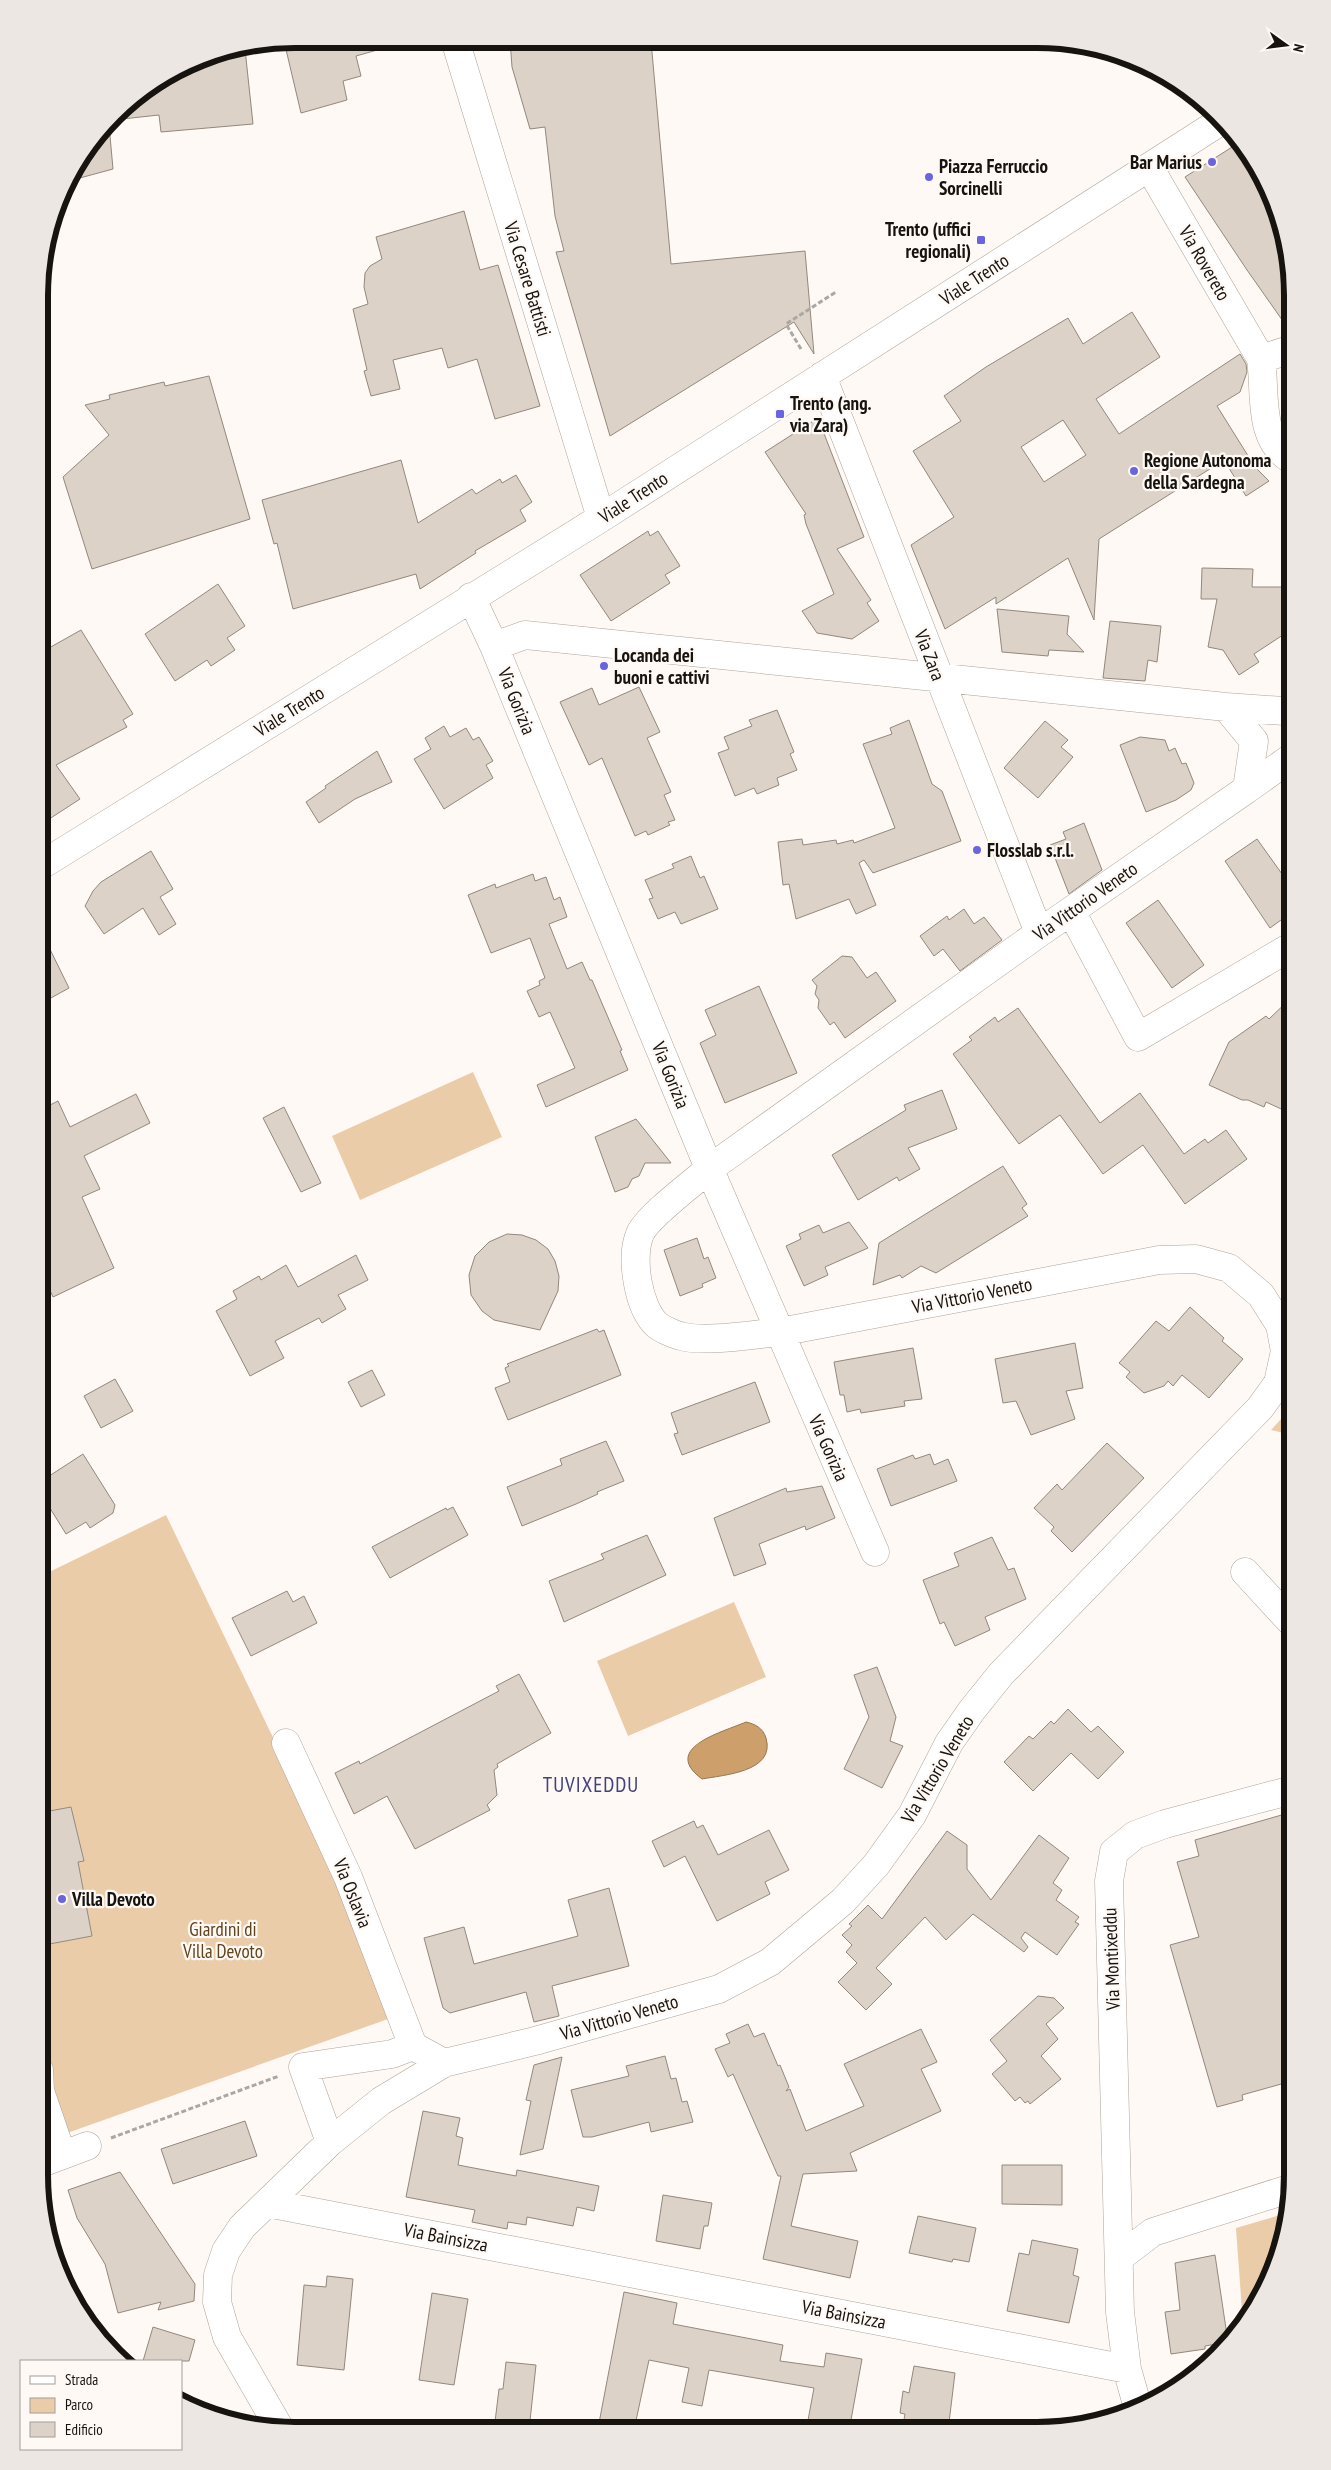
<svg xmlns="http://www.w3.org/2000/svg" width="1331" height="2470" viewBox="0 0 1331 2470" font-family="'PT Sans Narrow',sans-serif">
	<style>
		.green { fill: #ebcca9 }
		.water { fill: #cda06b; stroke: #96764f }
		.building { fill: #ddd2c7; stroke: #92887d; fill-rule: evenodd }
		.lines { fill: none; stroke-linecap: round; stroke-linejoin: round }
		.minor-casing { stroke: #aea499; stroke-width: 29 }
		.path { stroke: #aba7a3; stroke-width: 3; stroke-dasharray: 5 2.5; stroke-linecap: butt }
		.minor { stroke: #fff; stroke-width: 28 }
		.poi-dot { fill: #6965df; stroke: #fef9f5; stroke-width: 2 }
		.labels { text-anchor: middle; stroke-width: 4.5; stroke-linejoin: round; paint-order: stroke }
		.poi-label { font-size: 19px; font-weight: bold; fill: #17130f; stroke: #fef9f5; text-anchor: start }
		.street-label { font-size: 19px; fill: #17130f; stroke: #fef9f5 }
		.park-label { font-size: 19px; fill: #614219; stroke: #fef9f5 }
		.quarter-label { font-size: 21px; letter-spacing: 1px; fill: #41427f; stroke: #fef9f5 }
		.rim { fill: none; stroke: #17130f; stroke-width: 6 }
	</style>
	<rect width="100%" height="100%" fill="#fef9f5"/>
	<!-- green -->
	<path class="green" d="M473,1072L502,1137L360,1200L332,1136Z
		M1292,1407V1435L1271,1430Z
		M166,1515L331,1858L388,2019L39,2143V1942L40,1946L92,1936L78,1862L84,1861L71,1807L39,1813V1577Z
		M734,1602L766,1677L628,1736L597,1661Z
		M1287,2213L1273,2273L1243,2325L1236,2228Z"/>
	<!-- water -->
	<path class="water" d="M746,1722C755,1724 763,1728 766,1738C776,1772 723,1775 702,1779C660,1748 723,1732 746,1722Z"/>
	<!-- building -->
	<path class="building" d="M295,39H394L395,45L356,56L361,76L343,81L347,100L301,113L284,41Z
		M510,40L651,41L671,264L805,251L814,354L794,322L610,436L556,252L564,251L555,216L545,127L530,129L512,67Z
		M245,49L253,124L161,132L159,115L113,120L126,102L197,58Z
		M109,125L113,169L65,182V181Z
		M1240,142L1249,152L1279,212L1292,295V334L1247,270L1185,177Z
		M464,211L480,270L498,265L540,406L495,419L477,359L448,368L442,348L393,360L400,389L371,396L364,371L367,370L353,309L368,304L364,287L365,273L370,266L382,259L376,237Z
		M1132,312L1160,357L1096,399L1119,434L1240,354L1246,364L1247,372L1240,392L1217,406L1255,467L1269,481L1246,496L1224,460L1099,539L1094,620L1068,558L996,604V597L945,629L911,545L954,517L913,451L961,421L944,396L986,367L1068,318L1083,344ZM1063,420L1086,455L1044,482L1021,447Z
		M209,376L250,519L92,569L63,477L109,435L85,405L110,399L109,395L164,382L165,386Z
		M818,418L864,537L837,549L871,600L867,603L879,621L852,639L817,633L802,611L834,594L806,524L804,515L806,514L765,452Z
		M401,460L418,523L472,489L476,494L500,479L502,483L516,475L532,502L520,510L526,521L475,551L476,553L420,589L416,574L293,609L277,543L274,544L262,500Z
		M648,531L650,536L658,531L680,566L665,575L670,583L611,621L580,575Z
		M1202,568L1253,569L1252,587H1292V629L1254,654L1259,662L1239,675L1223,650L1208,647L1217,599H1201Z
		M218,584L245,626L227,638L235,650L211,666L207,660L175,681L145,634Z
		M997,609L1069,616L1067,634L1084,652L1049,650L1048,656L1002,652Z
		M1110,621L1161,626L1157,662L1148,660L1145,681L1103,678Z
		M81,630L133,714L123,720L127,727L56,765L80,799L40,825V653Z
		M639,687L660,732L647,738L671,792L664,795L675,820L668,822L670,825L648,835L646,831L635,836L602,758L589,765L560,702L592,688L599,705Z
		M777,710L794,752L790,754L797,770L777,778L779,785L757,794L754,788L735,796L718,753L729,749L724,737L752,726L749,720Z
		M909,720L932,784L942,791L961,841L873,873L864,860L859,863L876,905L856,914L849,899L796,919L789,884L783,885L778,842L802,839L803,845L836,840L837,844L853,840L854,843L895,828L863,744L892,734L890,728Z
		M1045,721L1068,740L1061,747L1073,757L1038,798L1004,768Z
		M444,726L450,737L466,728L473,740L479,737L493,761L486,765L493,778L444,809L414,759L431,749L425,738Z
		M1140,737L1165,740L1169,751L1175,748L1182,764L1186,763L1194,783L1191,790L1176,800L1146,812L1120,745Z
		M377,751L392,782L355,799L319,823L306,802L326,788L325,786Z
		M1084,823L1102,870L1069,894L1050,845L1066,839L1063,832Z
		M1257,839L1292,888V912L1270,928L1225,861Z
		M151,851L173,889L160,897L176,924L159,935L143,908L104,934L85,906L93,891L101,882Z
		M691,856L700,878L704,876L718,909L681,924L675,912L658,919L649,899L653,898L645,880L674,868L672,864Z
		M533,874L535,881L546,877L554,900L560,897L567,917L549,924L567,969L582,962L590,980H592L622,1050L620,1051L628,1070L546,1107L537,1085L575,1068L550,1012L539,1017L527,991L540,985L539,981L545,978L530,938L491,953L468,895L495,884L496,888Z
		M1158,900L1204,965L1172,988L1126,923Z
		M964,909L974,924L984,917L1002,940L960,971L943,949L934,956L920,936L947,916L949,920Z
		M40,929L69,988L40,1004Z
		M842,956L852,957L867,978L876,972L896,1001L845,1038L834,1022L830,1025L818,1008L819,1000L815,994L817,986L812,980Z
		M759,986L797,1073L725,1103L700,1043L716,1035L705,1010Z
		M1292,997V1114L1266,1102L1264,1107L1248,1100H1242L1209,1085L1229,1042L1266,1016L1269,1019Z
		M1018,1008L1100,1123L1140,1093L1184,1154L1205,1139L1208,1143L1226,1130L1247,1159L1185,1204L1143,1145L1103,1174L1060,1115L1019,1144L953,1054L972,1040L969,1037L995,1017L998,1022Z
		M942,1090L957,1129L908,1148L920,1169L899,1181L897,1177L858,1200L832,1155L906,1110L904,1105Z
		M136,1094L150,1123L84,1156L100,1189L82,1197L114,1268L53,1297L40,1268V1110L58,1101L70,1127Z
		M284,1107L321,1183L301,1192L263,1118Z
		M636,1119L671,1163H645L639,1176L632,1179L628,1187L615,1192L595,1137Z
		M1003,1166L1027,1204L1022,1208L1028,1216L936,1273L921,1266L902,1278L900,1275L873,1285L879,1243Z
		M849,1222L868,1248L825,1267L828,1275L804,1286L786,1246L801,1239L799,1234L819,1225L823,1233Z
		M507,1234L522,1235L536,1240L548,1249L555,1261L559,1276L558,1291L540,1330L494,1320L482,1311L471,1295L469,1275L475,1256L489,1242Z
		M697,1238L704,1259L708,1257L716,1278L702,1284L703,1287L680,1296L664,1250Z
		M356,1255L368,1280L338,1295L346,1309L322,1323L319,1318L275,1341L284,1358L250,1376L216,1311L237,1299L233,1291L259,1276L261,1280L286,1265L298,1287Z
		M1190,1307L1224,1338L1222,1341L1243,1359L1209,1398L1182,1375L1173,1386L1168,1381L1164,1386L1144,1393L1126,1377L1130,1372L1119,1363L1156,1321L1169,1331Z
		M597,1329L599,1332L604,1330L621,1375L508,1420L495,1388L510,1382L505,1368L509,1366L507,1364Z
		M1075,1343L1083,1388L1066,1391L1075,1419L1031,1435L1016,1401L1003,1403L995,1359Z
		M913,1348L922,1399L904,1401L905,1406L861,1413L860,1409L847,1412L844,1395H840L834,1362Z
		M372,1370L385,1395L361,1407L348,1382Z
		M115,1379L133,1411L101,1428L84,1396Z
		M755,1382L770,1422L682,1455L674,1434L678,1433L671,1413Z
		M606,1441L624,1481L597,1492L598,1494L576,1504L522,1526L507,1487L562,1465L560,1459Z
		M1107,1443L1144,1478L1072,1552L1051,1531L1054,1527L1034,1508L1057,1484L1062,1490Z
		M83,1454L115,1505L113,1513L90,1528L86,1522L66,1534L40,1492V1482Z
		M930,1454L934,1465L948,1459L957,1481L891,1506L877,1469L913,1455L915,1459Z
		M822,1486L835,1518L806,1530L805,1526L759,1544L766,1564L734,1576L714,1518L786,1488L787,1492Z
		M453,1507L468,1535L390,1578L372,1547L446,1508L447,1510Z
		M647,1535L666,1575L564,1622L549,1581L604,1559L601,1554Z
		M992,1537L1008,1570L1014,1568L1026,1599L985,1617L990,1630L955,1646L944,1622L940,1624L923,1580L959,1566L954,1553Z
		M287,1591L293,1602L304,1596L317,1623L251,1656L232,1618Z
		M877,1667L896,1717L890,1741L903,1746L882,1788L844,1769L869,1717L854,1675Z
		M519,1674L551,1733L497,1764L498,1767L494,1770L497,1795L487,1805L490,1810L415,1849L387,1796L354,1814L335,1773L359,1761L360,1764L499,1691L496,1686Z
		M1068,1709L1091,1732L1098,1726L1124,1752L1098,1779L1071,1753L1033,1791L1004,1762L1029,1736L1033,1739L1051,1721L1054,1724Z
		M71,1807L84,1861L78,1862L92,1936L39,1946V1813Z
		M1292,1812V2081L1242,2095L1243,2100L1217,2107L1170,1945L1199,1937L1177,1862L1199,1856L1195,1840Z
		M694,1821L697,1828L703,1825L718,1855L769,1830L789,1870L765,1882L770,1894L717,1921L685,1856L664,1867L652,1841Z
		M947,1831L967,1845V1869L991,1900L1039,1835L1069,1858L1053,1883L1062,1890L1056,1900L1079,1917L1075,1922L1079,1924L1057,1955L1025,1932L1021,1938L1028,1947L1024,1952L973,1914L946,1940L925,1917L876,1968L892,1984L866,2010L838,1982L857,1963L846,1952L852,1945L842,1935L852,1926L849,1924L868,1905L882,1919Z
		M609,1888L629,1966L552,1986L559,2016L534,2022L526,1992L450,2013L443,2008L424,1938L464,1927L474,1964L578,1936L568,1900Z
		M1038,1996L1054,1998L1064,2008L1046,2024L1058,2039L1041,2056L1061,2079L1030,2104L1028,2101L1025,2103L1020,2097L1015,2101L992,2074L1007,2061L990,2040Z
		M748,2024L754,2037L764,2033L778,2066L780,2065L789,2087L786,2091L790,2089L806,2131L864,2106L844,2064L921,2029L937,2062L921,2069L941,2111L850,2153L857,2171L803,2174L791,2226L858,2241L850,2278L763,2259L781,2176H778L733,2074L728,2077L715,2049L730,2043L726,2034Z
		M665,2056L671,2079L676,2078L682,2102L687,2101L693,2122L651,2132L649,2122L592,2137H583L571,2090L629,2076L626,2066Z
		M562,2057L543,2149L520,2155L531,2101L526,2100L534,2065Z
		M423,2111L460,2118L456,2136L463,2138L458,2165L516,2176L517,2170L599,2186L594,2211L577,2207L573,2226L527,2217L526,2225L508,2222L507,2229L472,2222L475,2210L406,2197Z
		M245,2121L257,2156L173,2184L161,2149Z
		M1002,2165H1062V2205L1002,2204Z
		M120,2172L195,2284L194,2301L158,2310L161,2302L118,2313L105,2264L77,2218L68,2190Z
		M663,2195L712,2203L708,2226H704L700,2249L656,2241Z
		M918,2216L976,2228L969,2262L953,2259L952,2262L909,2253Z
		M1032,2240L1078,2249L1073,2275L1079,2277L1069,2323L1007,2311L1019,2253L1029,2255Z
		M1215,2255L1228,2342L1205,2346V2349L1171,2354L1165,2312L1180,2310L1175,2263Z
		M327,2276L353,2279L344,2370L297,2365L304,2285L326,2287Z
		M624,2292L677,2303L673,2324L783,2345L780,2361L824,2367L826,2353L862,2359L849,2431H806L814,2388L709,2370L702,2406L682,2402L689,2368L649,2360L634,2430L599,2423Z
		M432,2293L468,2299L454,2385L419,2380Z
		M153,2327L195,2340L189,2361H143Z
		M506,2362L536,2365L529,2430H494L499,2389H503Z
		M914,2366L955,2373L948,2431H902L905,2414L900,2413L903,2391L909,2393Z"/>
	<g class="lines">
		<defs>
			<path id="minor" d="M455,40L601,518
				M1149,167L1261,359C1266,393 1257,440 1292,460
				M1261,359L1292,349
				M822,376L1039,933
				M471,597L494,646L706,1161L875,1552
				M494,646L525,635L1226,707L1284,711L1292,709
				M1247,789L1292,757
				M40,866L601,518L1221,121
				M1071,911L1138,1037L1292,946
				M1245,1572L1292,1623
				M286,1743L348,1877L413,2046L444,2063
				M39,2070L40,2091L62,2155
				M330,2142L303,2067L392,2054L413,2046
				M39,2164L87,2146
				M267,2203L1127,2369
				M1120,2257L1153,2232L1292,2188
				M1138,2408L1127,2369L1120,2312L1109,1881L1114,1852L1135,1835L1165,1824L1292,1790
				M280,2429L227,2337L217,2302L218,2275L226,2251L242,2227L330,2142L381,2101L444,2063L535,2041L719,1989L770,1962L843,1901L876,1865L912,1815L949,1743L972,1710L1001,1674L1260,1408L1278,1383L1285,1351L1280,1325L1261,1295L1229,1268L1196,1259L1159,1260L780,1332C755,1334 704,1343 681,1336C675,1335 662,1329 657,1325C638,1308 630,1257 640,1234C646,1218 694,1182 709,1169L1039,933L1247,789L1254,741L1226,707"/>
		</defs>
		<!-- minor casing -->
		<use href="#minor" class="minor-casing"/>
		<!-- path -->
		<path class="path" d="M801,349L786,324L836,292
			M111,2138L279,2076"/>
		<!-- minor -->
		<use href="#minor" class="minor"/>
	</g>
	<!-- markers -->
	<g class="poi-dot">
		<circle cx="1212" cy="162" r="5"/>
		<circle cx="929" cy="177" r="5"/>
		<rect x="976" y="235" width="10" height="10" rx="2.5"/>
		<rect x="775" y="409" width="10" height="10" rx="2.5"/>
		<circle cx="1134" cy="471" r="5"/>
		<circle cx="604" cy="666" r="5"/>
		<circle cx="977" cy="850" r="5"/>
		<circle cx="62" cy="1899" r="5"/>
	</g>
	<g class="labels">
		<!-- poi labels -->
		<g class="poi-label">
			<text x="1202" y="169" text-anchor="end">Bar Marius</text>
			<text x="939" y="173">Piazza Ferruccio<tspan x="939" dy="22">Sorcinelli</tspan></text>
			<text x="971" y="236" text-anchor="end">Trento (uffici<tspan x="971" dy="22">regionali)</tspan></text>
			<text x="790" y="410">Trento (ang.<tspan x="790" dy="22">via Zara)</tspan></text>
			<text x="1144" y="467">Regione Autonoma<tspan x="1144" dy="22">della Sardegna</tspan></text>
			<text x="614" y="662">Locanda dei<tspan x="614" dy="22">buoni e cattivi</tspan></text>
			<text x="987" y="857">Flosslab s.r.l.</text>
			<text x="72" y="1906">Villa Devoto</text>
		</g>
		<!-- street labels -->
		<g class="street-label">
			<text transform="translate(1205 263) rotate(60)" y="7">Via Rovereto</text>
			<text transform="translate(528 279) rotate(73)" y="7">Via Cesare Battisti</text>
			<text transform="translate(974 279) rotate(-33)" y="7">Viale Trento</text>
			<text transform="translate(633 497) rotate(-33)" y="7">Viale Trento</text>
			<text transform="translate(930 655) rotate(69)" y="7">Via Zara</text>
			<text transform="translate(517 701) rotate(68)" y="7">Via Gorizia</text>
			<text transform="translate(289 711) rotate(-32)" y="7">Viale Trento</text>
			<text transform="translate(1085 901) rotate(-35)" y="7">Via Vittorio Veneto</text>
			<text transform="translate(671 1075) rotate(68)" y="7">Via Gorizia</text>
			<text transform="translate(972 1295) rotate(-11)" y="7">Via Vittorio Veneto</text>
			<text transform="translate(829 1448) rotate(66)" y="7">Via Gorizia</text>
			<text transform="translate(937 1769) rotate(-59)" y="7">Via Vittorio Veneto</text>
			<text transform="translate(353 1893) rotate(68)" y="7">Via Oslavia</text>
			<text transform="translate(1111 1959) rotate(-92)" y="7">Via Montixeddu</text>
			<text transform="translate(619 2017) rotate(-16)" y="7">Via Vittorio Veneto</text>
			<text transform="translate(446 2237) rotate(11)" y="7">Via Bainsizza</text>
			<text transform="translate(844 2314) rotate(11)" y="7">Via Bainsizza</text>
		</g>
		<!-- park labels -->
		<g class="park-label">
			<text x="223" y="1936">Giardini di<tspan x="223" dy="22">Villa Devoto</tspan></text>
		</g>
		<!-- quarter labels -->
		<g class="quarter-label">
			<text x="591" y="1792">TUVIXEDDU</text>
		</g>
	</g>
	<!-- crop -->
	<path d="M0 0H1331V2470H0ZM295 48H1037A247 247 0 0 1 1284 295V2175A247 247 0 0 1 1037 2422H295A247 247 0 0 1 48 2175V295A247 247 0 0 1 295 48Z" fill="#ece7e3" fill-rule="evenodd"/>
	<path class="rim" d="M295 48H1037A247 247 0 0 1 1284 295V2175A247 247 0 0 1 1037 2422H295A247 247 0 0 1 48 2175V295A247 247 0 0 1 295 48Z"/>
	<!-- legend -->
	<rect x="20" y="2360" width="162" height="90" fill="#fef9f5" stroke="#a29d99"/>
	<rect x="30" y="2376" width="25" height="8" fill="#ffffff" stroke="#a29d99"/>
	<text x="65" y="2385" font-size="15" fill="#17130f">Strada</text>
	<rect x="30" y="2398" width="25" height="15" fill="#ebcca9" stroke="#a29d99"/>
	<text x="65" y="2410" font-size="15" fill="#17130f">Parco</text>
	<rect x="30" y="2422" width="25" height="15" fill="#ddd2c7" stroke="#a29d99"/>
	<text x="65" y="2435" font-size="15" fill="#17130f">Edificio</text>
	<!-- north arrow -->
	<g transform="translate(1286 45) rotate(104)" stroke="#fef9f5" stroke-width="4" paint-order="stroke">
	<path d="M0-4L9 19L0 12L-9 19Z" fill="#17130f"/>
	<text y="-8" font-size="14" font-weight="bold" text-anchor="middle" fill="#17130f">N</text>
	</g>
</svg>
